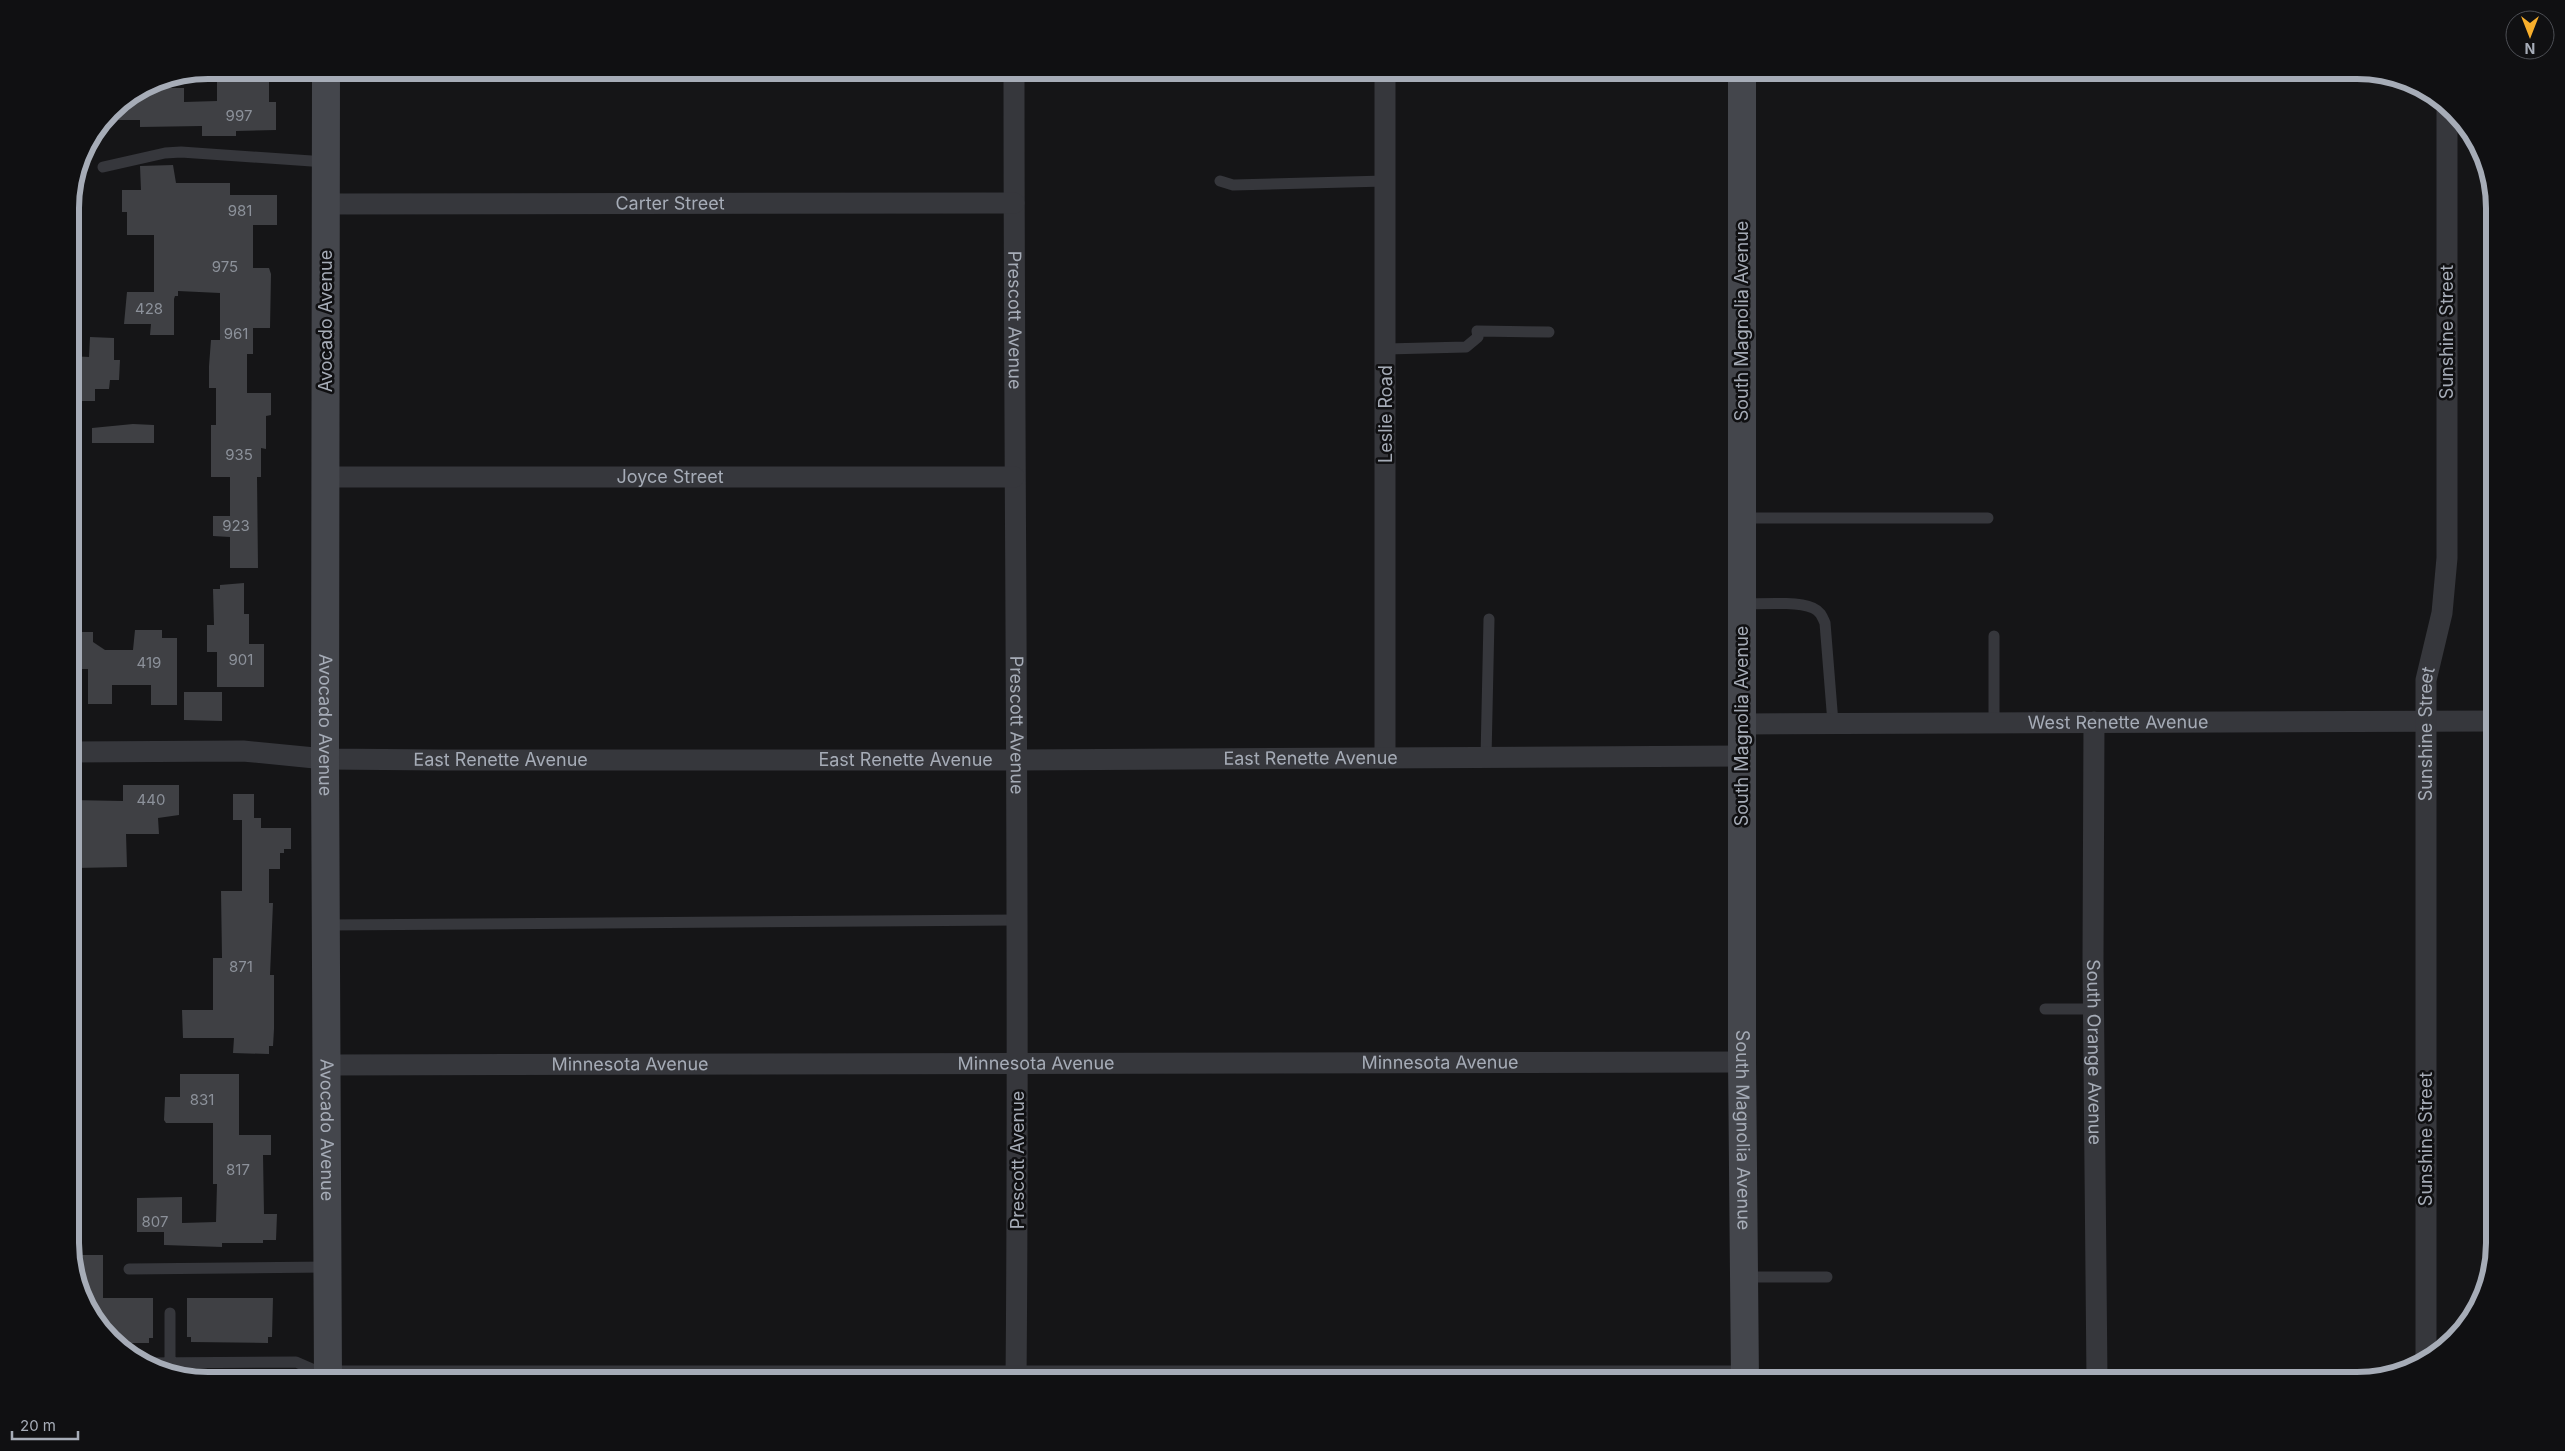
<svg xmlns="http://www.w3.org/2000/svg" width="2565" height="1451" viewBox="0 0 2565 1451" font-family="Inter,sans-serif">
	<style>
		.building { fill: #3f4044 }
		.lines { fill: none; stroke-linecap: round; stroke-linejoin: round }
		.service { stroke: #36373c; stroke-width: 11 }
		.minor { stroke: #36373c; stroke-width: 21 }
		.secondary { stroke: #44464c; stroke-width: 28 }
		.labels { text-anchor: middle; stroke-width: 5; stroke-linejoin: round; paint-order: stroke }
		.number-label { font-size: 15px; fill: #8c919a }
		.street-label { font-size: 18px; fill: #a6acb7; stroke: #101012 }
		.rim { fill: none; stroke: #a6acb7; stroke-width: 6 }
	</style>
	<rect width="100%" height="100%" fill="#151517"/>
	<!-- building -->
	<path class="building" d="M217,70H269V102H276V130L236,131V136H202V126L140,127V120H103L111,110L145,88H184V102L217,101Z
		M173,165L176,183H230V195H277V225H253V268H269L271,274L270,328H253V354H247V393H271V415L266,416V449L261,448V477H257L258,568H230V537L213,536V516H230V477H211V425H216V388H209V366L211,340H220V293L178,291V296H175L174,299V335H150L151,324H124L127,292H154V235H127V212H122V190H141L140,166Z
		M90,337L114,338V360H120L119,380H110L109,389H95V401H70V356L89,357Z
		M133,424L154,425V443H92V428Z
		M244,583V614H249V644H264V687H217V652H207V625H214L213,589H220V585Z
		M135,630H162V638H177V705H151V685H112V704H88V669H70V634H76V632H93V642L105,650H133Z
		M184,692H222V721L184,720Z
		M123,785H179V815L158,818L159,834H126L127,867L75,868L76,850H70V800L123,801Z
		M233,794H254V818H261V828H291V849H284V853H280V869H269V903H273L270,975H274V1029L273,1046H269V1054L233,1053L234,1038H183L182,1010H213V958H222L221,891H242V820H233Z
		M180,1074H239V1135H271V1155H263L264,1214H277L276,1240H263V1243H222V1247L164,1245V1232H137V1198L182,1197V1223L216,1222L217,1184H213V1123H166L164,1120L165,1097H180Z
		M71,1255H103V1298H153V1338H149V1343H119L89,1312Z
		M187,1298H273L272,1337H268V1343L191,1342V1337H187Z"/>
	<g class="lines">
		<!-- service -->
		<path class="service" d="M103,167L165,153L181,152L326,162
			M1220,181L1233,185L1385,181
			M1386,349L1466,347L1478,337L1477,331L1549,332
			M1742,518H1988
			M1742,604C1761,604 1796,601 1813,608C1820,611 1822,616 1825,623L1833,723
			M1994,723V636
			M1486,758L1489,619
			M327,925L1017,920
			M2045,1009H2093
			M129,1269L328,1267
			M1744,1277H1827
			M170,1313V1371
			M142,1363L296,1362L326,1375"/>
		<!-- minor -->
		<g class="minor">
			<path id="s1" d="M1014,70C1014,507 1020,944 1016,1381"/>
			<path d="M1385,70V758"/>
			<path id="s2" d="M326,204L1014,203"/>
			<path id="s3" d="M326,477H1014"/>
			<path id="s4" d="M2094,722L2093,958L2097,1381"/>
			<path id="s5" d="M1742,724L2495,721"/>
			<path id="s6" d="M70,752L243,751L325,759L442,760H1016L1742,756"/>
			<path id="s7" d="M328,1065L1742,1062"/>
			<path id="s8" d="M2426,1362V680L2442,613L2447,558V108"/>
			<path d="M328,1376H1745"/>
		</g>
		<!-- secondary -->
		<g class="secondary">
			<path id="s9" d="M326,70L325,759L328,1381"/>
			<path id="s10" d="M1742,70V1062L1745,1381"/>
		</g>
	</g>
	<g class="labels">
		<!-- number labels -->
		<g class="number-label">
			<text x="239" y="121">997</text>
			<text x="240" y="216">981</text>
			<text x="225" y="272">975</text>
			<text x="149" y="314">428</text>
			<text x="236" y="339">961</text>
			<text x="239" y="460">935</text>
			<text x="236" y="531">923</text>
			<text x="241" y="665">901</text>
			<text x="149" y="668">419</text>
			<text x="151" y="805">440</text>
			<text x="241" y="972">871</text>
			<text x="202" y="1105">831</text>
			<text x="238" y="1175">817</text>
			<text x="155" y="1227">807</text>
		</g>
		<!-- street labels -->
		<g class="street-label">
			<text dy="6" stroke="none"><textPath href="#s2" startOffset="344">Carter Street</textPath></text>
			<text transform="translate(326 321) rotate(-90)" y="6">Avocado Avenue</text>
			<text dy="6" stroke="none"><textPath href="#s1" startOffset="250">Prescott Avenue</textPath></text>
			<text transform="translate(1742 321) rotate(-90)" y="6">South Magnolia Avenue</text>
			<text transform="translate(2447 332) rotate(-90)" y="6">Sunshine Street</text>
			<text transform="translate(1386 414) rotate(-90)" y="6">Leslie Road</text>
			<text dy="6" stroke="none"><textPath href="#s3" startOffset="344">Joyce Street</textPath></text>
			<text dy="6" stroke="none"><textPath href="#s5" startOffset="376">West Renette Avenue</textPath></text>
			<text dy="6" stroke="none"><textPath href="#s9" startOffset="655">Avocado Avenue</textPath></text>
			<text dy="6" stroke="none"><textPath href="#s1" startOffset="655">Prescott Avenue</textPath></text>
			<text transform="translate(1742 726) rotate(-90)" y="6">South Magnolia Avenue</text>
			<text dy="6" stroke="none"><textPath href="#s8" startOffset="628">Sunshine Street</textPath></text>
			<text dy="6" stroke="none"><textPath href="#s6" startOffset="1241">East Renette Avenue</textPath></text>
			<text dy="6" stroke="none"><textPath href="#s6" startOffset="431">East Renette Avenue</textPath></text>
			<text dy="6" stroke="none"><textPath href="#s6" startOffset="836">East Renette Avenue</textPath></text>
			<text dy="6" stroke="none"><textPath href="#s4" startOffset="330">South Orange Avenue</textPath></text>
			<text dy="6" stroke="none"><textPath href="#s7" startOffset="1112">Minnesota Avenue</textPath></text>
			<text dy="6" stroke="none"><textPath href="#s7" startOffset="708">Minnesota Avenue</textPath></text>
			<text dy="6" stroke="none"><textPath href="#s7" startOffset="302">Minnesota Avenue</textPath></text>
			<text dy="6" stroke="none"><textPath href="#s9" startOffset="1060">Avocado Avenue</textPath></text>
			<text dy="6" stroke="none"><textPath href="#s10" startOffset="1060">South Magnolia Avenue</textPath></text>
			<text transform="translate(2426 1139) rotate(-90)" y="6">Sunshine Street</text>
			<text transform="translate(1018 1160) rotate(-90)" y="6">Prescott Avenue</text>
		</g>
	</g>
	<!-- crop -->
	<path d="M0 0H2565V1451H0ZM208 79H2357A129 129 0 0 1 2486 208V1243A129 129 0 0 1 2357 1372H208A129 129 0 0 1 79 1243V208A129 129 0 0 1 208 79Z" fill="#101012" fill-rule="evenodd"/>
	<path class="rim" d="M208 79H2357A129 129 0 0 1 2486 208V1243A129 129 0 0 1 2357 1372H208A129 129 0 0 1 79 1243V208A129 129 0 0 1 208 79Z"/>
	<!-- north arrow -->
	<g transform="translate(2530 35) rotate(180)"><circle r="24" fill="#101012" stroke="#4c4e54"/>
	<path d="M0-4L9 19L0 12L-9 19Z" fill="#f8af2c"/>
	<text y="-8" font-size="14" font-weight="bold" text-anchor="middle" fill="#a6acb7">N</text>
	</g>
	<!-- scale -->
	<path d="M12 1431v8h66v-8" fill="none" stroke="#a6acb7" stroke-width="2.5"/>
	<text x="20" y="1431" font-size="15" fill="#a6acb7" stroke="#101012" stroke-width="4" paint-order="stroke">20 m</text>
</svg>
